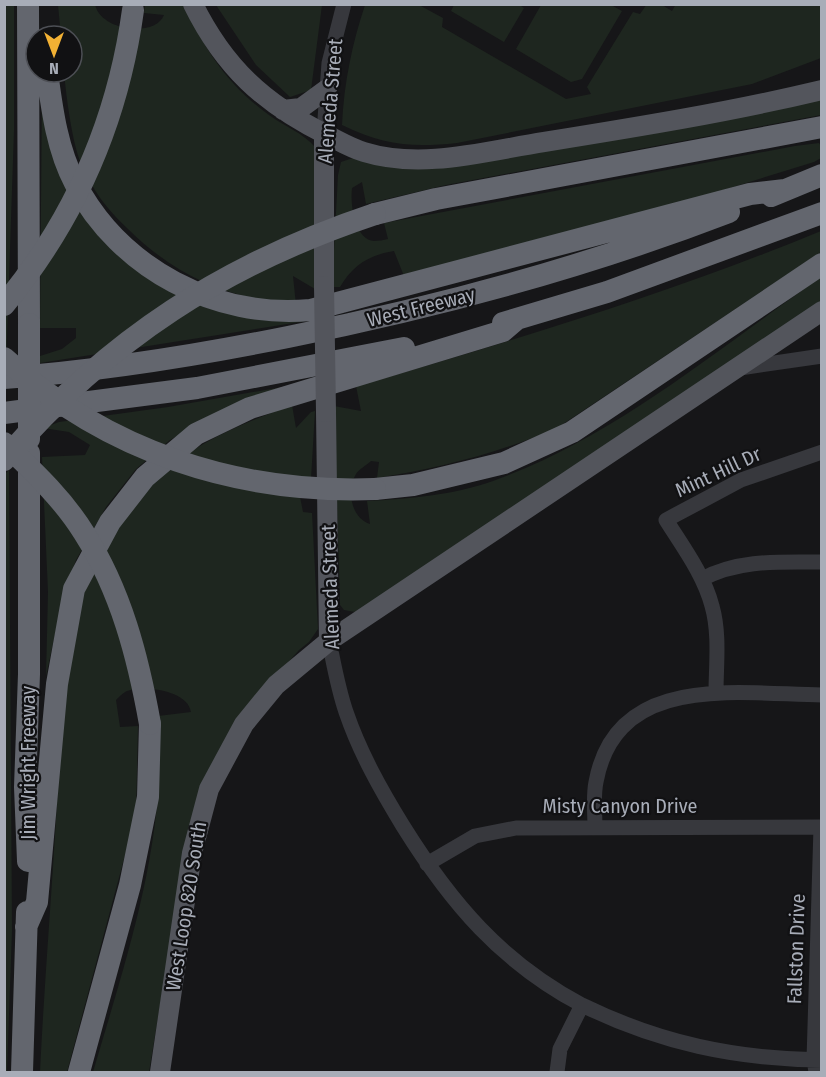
<svg xmlns="http://www.w3.org/2000/svg" width="826" height="1077" viewBox="0 0 826 1077" font-family="'Fira Sans Condensed',sans-serif">
	<style>
		.green { fill: #1e261f }
		.lines { fill: none; stroke-linecap: round; stroke-linejoin: round }
		.minor { stroke: #37383d; stroke-width: 15 }
		.major { stroke: #53555c; stroke-width: 20 }
		.highway { stroke: #63666e; stroke-width: 22 }
		.major-bridge { stroke: #53555c; stroke-width: 20 }
		.highway-bridge { stroke: #63666e; stroke-width: 22 }
		.labels { text-anchor: middle; stroke-width: 4.5; stroke-linejoin: round; paint-order: stroke }
		.street-label { font-size: 20px; fill: #a8adb8; stroke: #111113 }
	</style>
	<rect width="100%" height="100%" fill="#161618"/>
	<!-- green -->
	<path class="green" d="M14,4V130L6,368L4,5Z
		M676,4L821,5V58L752,84L457,143C411,148 383,145 342,125C344,83 352,44 365,5H419L443,18L442,27L566,99L591,94L587,87L633,12L640,14L647,4L662,5L672,11Z
		M58,5H95C102,32 156,37 164,15L144,13L145,5H187C201,48 232,89 269,115C284,126 303,133 315,147V289L293,276L296,305C228,298 178,278 128,229C106,208 93,191 81,163C72,143 66,94 64,72H72V36H61Z
		M216,5H322L311,90L290,97L256,65Z
		M454,5L518,4L524,8L504,42L451,11Z
		M541,5H611L622,11L582,79L571,82L516,49Z
		M42,80L62,174L204,307L262,320L306,321L40,363V356L62,349L76,338V328H40Z
		M821,95V115L446,185L366,204L362,182L352,188C350,203 354,239 374,241C378,241 384,240 388,239L384,223L795,146L819,143L821,146V158L814,162L659,210L404,276L394,251C369,255 353,265 340,287H332L338,175L341,162L353,158L370,163Z
		M821,231V252L557,428C499,453 440,468 377,478L379,462L371,461C367,465 359,469 356,474C346,490 351,518 370,524L367,501C408,499 454,495 493,481C613,438 718,349 821,277V302L360,613L344,610L340,605L334,406L361,411L356,386C513,341 670,293 821,231Z
		M299,384L221,411L170,440L136,469L106,507L76,560L63,597L46,676L48,592L42,457L85,455L90,445L69,432L43,428L59,422L168,407Z
		M292,405L296,428L311,412L315,411L311,479L296,476L303,512L312,513L318,629L309,642L299,650L235,723L176,908L149,1072H93C127,956 168,838 158,716L191,712C188,690 144,685 127,691C124,692 119,697 116,700L120,727L138,726L136,814L67,1072H40C44,988 51,904 56,819C61,740 61,654 89,578C99,550 135,497 157,477C195,442 244,423 292,405Z
		M9,470L12,930L7,1072H5L4,475Z"/>
	<g class="lines">
		<!-- minor -->
		<path class="minor" d="M324,133L329,63L344,4
			M740,368L822,356
			M702,579C739,559 781,562 822,562
			M329,641C334,665 338,689 346,712C360,753 381,790 403,826C451,903 501,962 582,1005L560,1049L557,1072
			M716,693C716,665 720,634 712,606C704,575 683,547 666,520L741,480L822,452
			M595,828C595,813 593,796 596,782C616,672 738,694 822,695
			M427,864L475,836L516,828L822,827
			M582,1005C660,1043 735,1059 822,1060
			M816,1072L814,1060L821,827"/>
		<!-- major -->
		<path class="major" d="M193,4C224,67 264,104 327,135C339,141 351,148 364,152C422,170 486,151 544,142C637,127 730,112 822,90
			M283,110L301,108L327,89
			M324,133V286
			M326,412L329,641
			M160,1072L192,853L209,789L244,724L276,685L329,641L822,311"/>
		<!-- highway -->
		<path class="highway" d="M28,4L29,324
			M47,72C52,109 57,149 75,183C120,269 216,319 311,310L750,194L785,190
			M771,196L822,175
			M375,214L436,199L822,127
			M503,323L607,292L822,213
			M4,378C100,371 194,356 288,337C438,307 586,267 729,212
			M4,413L197,388L404,348
			M375,489L413,485L504,463L572,432L822,264
			M28,861L25,787L29,674V453
			M26,927L37,902L57,684L74,589L110,522L145,477L196,434L250,408L503,331L517,319
			M22,1072L27,912
			M79,1072L130,885L148,797L150,724"/>
		<!-- major-bridge -->
		<path class="major-bridge" d="M324,286L326,412"/>
		<!-- highway-bridge -->
		<path class="highway-bridge" d="M4,305C75,219 118,120 133,10
			M29,324V439
			M4,358C107,452 238,494 375,489
			M4,443C33,471 63,499 84,533C121,591 138,657 150,724
			M4,460C108,339 225,264 375,214"/>
	</g>
	<g class="labels">
		<!-- street labels -->
		<g class="street-label">
			<text transform="translate(330 101) rotate(-85)" y="7">Alemeda Street</text>
			<text transform="translate(421 307) rotate(-14)" y="7">West Freeway</text>
			<text transform="translate(718 472) rotate(-25)" y="7">Mint Hill Dr</text>
			<text transform="translate(330 587) rotate(-92)" y="7">Alemeda Street</text>
			<text transform="translate(28 763) rotate(-90)" y="7">Jim Wright Freeway</text>
			<text x="620" y="813">Misty Canyon Drive</text>
			<text transform="translate(186 906) rotate(-81)" y="7">West Loop 820 South</text>
			<text transform="translate(796 949) rotate(-88)" y="7">Fallston Drive</text>
		</g>
	</g>
	<!-- border -->
	<rect width="826" height="1077" fill="none" stroke="#a8adb8" stroke-width="12"/>
	<!-- north arrow -->
	<g transform="translate(54 54) rotate(180)"><circle r="28" fill="#111113" stroke="#4d4f55" stroke-width="1.5"/>
	<path d="M0-4.5L10 22L0 15L-10 22Z" fill="#f2b134"/>
	<text y="-9" font-size="16" font-weight="bold" text-anchor="middle" fill="#a8adb8">N</text>
	</g>
</svg>
